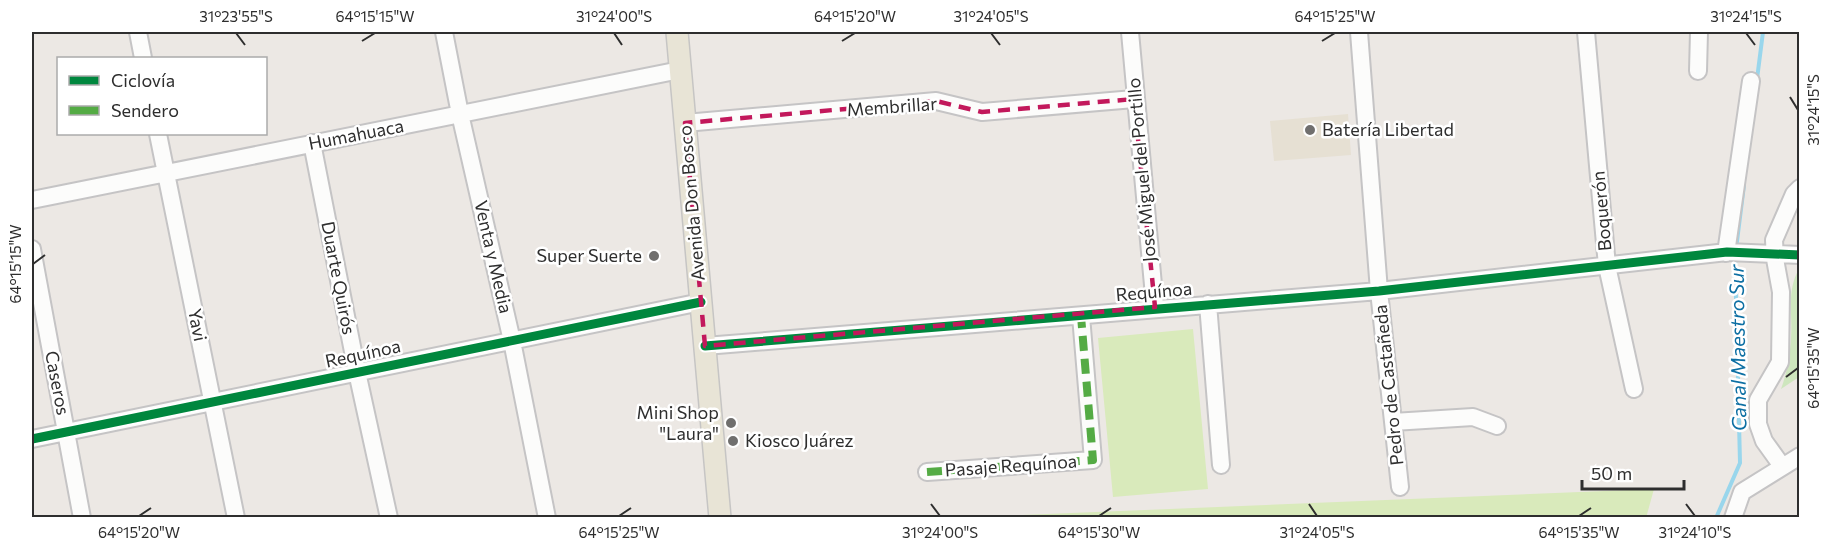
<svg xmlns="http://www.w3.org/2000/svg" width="1831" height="549" viewBox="0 0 1831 549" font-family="Commissioner,sans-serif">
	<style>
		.education { fill: #e6e0d3 }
		.green { fill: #cee6be }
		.pitch { fill: #d9eabb }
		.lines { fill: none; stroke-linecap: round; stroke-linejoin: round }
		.stream { stroke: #99d6ec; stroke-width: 4 }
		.minor-casing { stroke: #c5c4c5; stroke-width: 20 }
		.major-casing { stroke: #c6c5c4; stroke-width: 24 }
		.minor { stroke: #fcfcfb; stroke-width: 16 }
		.major { stroke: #e8e4d6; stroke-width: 21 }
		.quiet { stroke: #54ab44; stroke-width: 8; stroke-dasharray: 15 8; stroke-linecap: butt }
		.cycleway-casing { stroke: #fff; stroke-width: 13 }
		.cycleway { stroke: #00873e; stroke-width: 9 }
		.marked { fill: none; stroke: #c2185b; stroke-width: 4.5; stroke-dasharray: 12 8; stroke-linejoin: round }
		.ticks { fill: none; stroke: #2e2e2e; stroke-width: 2 }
		.poi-dot { fill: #706f6e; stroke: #fff; stroke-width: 2 }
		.labels { text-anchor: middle; stroke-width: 5; stroke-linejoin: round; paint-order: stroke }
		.street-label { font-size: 18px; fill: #2e2e2e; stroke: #fff }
		.poi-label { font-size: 18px; fill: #2e2e2e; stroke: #fff; text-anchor: start }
		.water-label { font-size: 20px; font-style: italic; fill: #0d6fa3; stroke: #fff }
		.neatline { fill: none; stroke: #2e2e2e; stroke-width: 2 }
		.ticks-label { font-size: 15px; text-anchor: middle; fill: #2e2e2e }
	</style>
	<rect width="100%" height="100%" fill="#ece8e4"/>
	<!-- education -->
	<path class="education" d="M1348,114L1351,155L1274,161L1270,121Z"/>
	<!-- green -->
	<path class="green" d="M1799,269V377L1781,389C1787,373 1790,355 1791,338C1793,314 1786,292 1799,269Z"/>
	<!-- pitch -->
	<path class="pitch" d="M1193,329L1208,489L1113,497L1098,338Z
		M1654,489L1646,518L976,517Z"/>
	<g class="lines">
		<!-- stream -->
		<path class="stream" d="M1757,79L1763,32
			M1736,249L1744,185
			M1716,518L1740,463L1735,256"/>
		<defs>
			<path id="minor" d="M138,32L143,58
				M444,32L460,114L512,341L547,518
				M1130,32L1155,307
				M1359,32L1379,291L1400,487
				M1586,32L1607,266L1634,389
				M1698,71L1699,32
				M685,123L936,101L982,112L1134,99
				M158,134L236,518
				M312,143L357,372L389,518
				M32,200L680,70
				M32,249L82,518
				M1726,253L1751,81
				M1208,304L1221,465
				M705,346L1379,291L1727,252L1800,255
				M1393,422L1473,417L1497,426
				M32,439L701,302
				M1782,466L1764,441L1758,424V400L1780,362L1781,292L1775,259L1774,240L1794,194L1800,188
				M927,472L1093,460L1081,316
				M1733,518L1742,492L1800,456"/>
			<path id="major" d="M677,32L720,518"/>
		</defs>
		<!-- minor casing -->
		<use href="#minor" class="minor-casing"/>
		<!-- major casing -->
		<use href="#major" class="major-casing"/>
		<!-- minor -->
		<use href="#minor" class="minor"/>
		<!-- major -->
		<use href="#major" class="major"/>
		<!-- quiet -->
		<path class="quiet" d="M927,472L1093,460L1081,316"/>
		<defs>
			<path id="cycleway" d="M705,346L1379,291L1727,252L1800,255
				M32,439L701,302"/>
		</defs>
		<!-- cycleway casing -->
		<use href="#cycleway" class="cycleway-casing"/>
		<!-- cycleway -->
		<use href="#cycleway" class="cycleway"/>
	</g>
	<!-- marked area -->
	<path class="marked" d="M1134,99L1155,307L705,346L685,123L936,101L982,112Z"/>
	<!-- ticks -->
	<path class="ticks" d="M236,33L245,45M614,33L622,45M991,33L1000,45M1746,33L1755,45M362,41L375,33M842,41L855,33M1322,41L1335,33M1790,97L1798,110M33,264L45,255M1786,377L1798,368M931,504L940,516M1309,504L1317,516M1686,504L1695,516M139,516L151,508M619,516L631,508M1099,516L1111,508M1579,516L1591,508"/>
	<!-- markers -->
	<g class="poi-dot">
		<circle cx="1310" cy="130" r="6"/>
		<circle cx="654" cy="256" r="6"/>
		<circle cx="731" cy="423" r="6"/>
		<circle cx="733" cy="441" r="6"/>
	</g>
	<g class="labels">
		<!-- street labels -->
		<g class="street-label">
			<text transform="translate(892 107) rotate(-4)" y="6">Membrillar</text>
			<text transform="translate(356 135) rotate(-11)" y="6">Humahuaca</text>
			<text transform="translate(1142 170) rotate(-95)" y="6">José Miguel del Portillo</text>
			<text transform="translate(692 203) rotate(-95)" y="6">Avenida Don Bosco</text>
			<text transform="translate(1602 211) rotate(-95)" y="6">Boquerón</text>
			<text transform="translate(493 257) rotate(77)" y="6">Venta y Media</text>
			<text transform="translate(338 278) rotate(79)" y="6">Duarte Quirós</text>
			<text transform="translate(1154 292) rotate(-5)" y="6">Requínoa</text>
			<text transform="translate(197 325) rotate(79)" y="6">Yavi</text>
			<text transform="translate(363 354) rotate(-12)" y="6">Requínoa</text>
			<text transform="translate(57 383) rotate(79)" y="6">Caseros</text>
			<text transform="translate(1389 385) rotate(-96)" y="6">Pedro de Castañeda</text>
			<text transform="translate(1011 466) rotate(-4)" y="6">Pasaje Requínoa</text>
		</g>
		<!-- poi labels -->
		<g class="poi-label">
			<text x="1322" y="136">Batería Libertad</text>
			<text x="642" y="262" text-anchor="end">Super Suerte</text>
			<text x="719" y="419" text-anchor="end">Mini Shop<tspan x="719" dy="21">"Laura"</tspan></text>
			<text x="745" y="447">Kiosco Juárez</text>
		</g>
		<!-- water labels -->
		<g class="water-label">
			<text transform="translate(1738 348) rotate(-91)" y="7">Canal Maestro Sur</text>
		</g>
	</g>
	<!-- border -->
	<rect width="1831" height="549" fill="none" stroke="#ffffff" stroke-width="66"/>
	<!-- legend -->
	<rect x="57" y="57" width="210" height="78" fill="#ffffff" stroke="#ababab" stroke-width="1.5"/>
	<rect x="69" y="76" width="30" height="9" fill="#00873e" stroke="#ababab" stroke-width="1.5"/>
	<text x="111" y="87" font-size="18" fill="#2e2e2e">Ciclovía</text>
	<rect x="69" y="106" width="30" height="9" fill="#54ab44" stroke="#ababab" stroke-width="1.5"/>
	<text x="111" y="117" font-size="18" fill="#2e2e2e">Sendero</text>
	<!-- scale -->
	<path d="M1582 480v9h102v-9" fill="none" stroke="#2e2e2e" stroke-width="3"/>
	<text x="1591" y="480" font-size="18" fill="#2e2e2e" stroke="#ffffff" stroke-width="4.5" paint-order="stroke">50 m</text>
	<rect x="33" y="33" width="1765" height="483" class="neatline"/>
	<g class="ticks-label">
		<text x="236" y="22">31°23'55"S</text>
		<text x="375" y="22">64°15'15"W</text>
		<text x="614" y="22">31°24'00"S</text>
		<text x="855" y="22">64°15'20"W</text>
		<text x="991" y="22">31°24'05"S</text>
		<text x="1335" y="22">64°15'25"W</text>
		<text x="1746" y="22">31°24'15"S</text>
		<text transform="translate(1814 110) rotate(-90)" y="5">31°24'15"S</text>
		<text transform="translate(16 264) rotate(-90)" y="5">64°15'15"W</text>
		<text transform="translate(1814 368) rotate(-90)" y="5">64°15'35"W</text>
		<text x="139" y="538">64°15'20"W</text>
		<text x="619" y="538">64°15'25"W</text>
		<text x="940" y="538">31°24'00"S</text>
		<text x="1099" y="538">64°15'30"W</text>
		<text x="1317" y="538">31°24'05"S</text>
		<text x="1579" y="538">64°15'35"W</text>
		<text x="1695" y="538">31°24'10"S</text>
	</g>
</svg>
